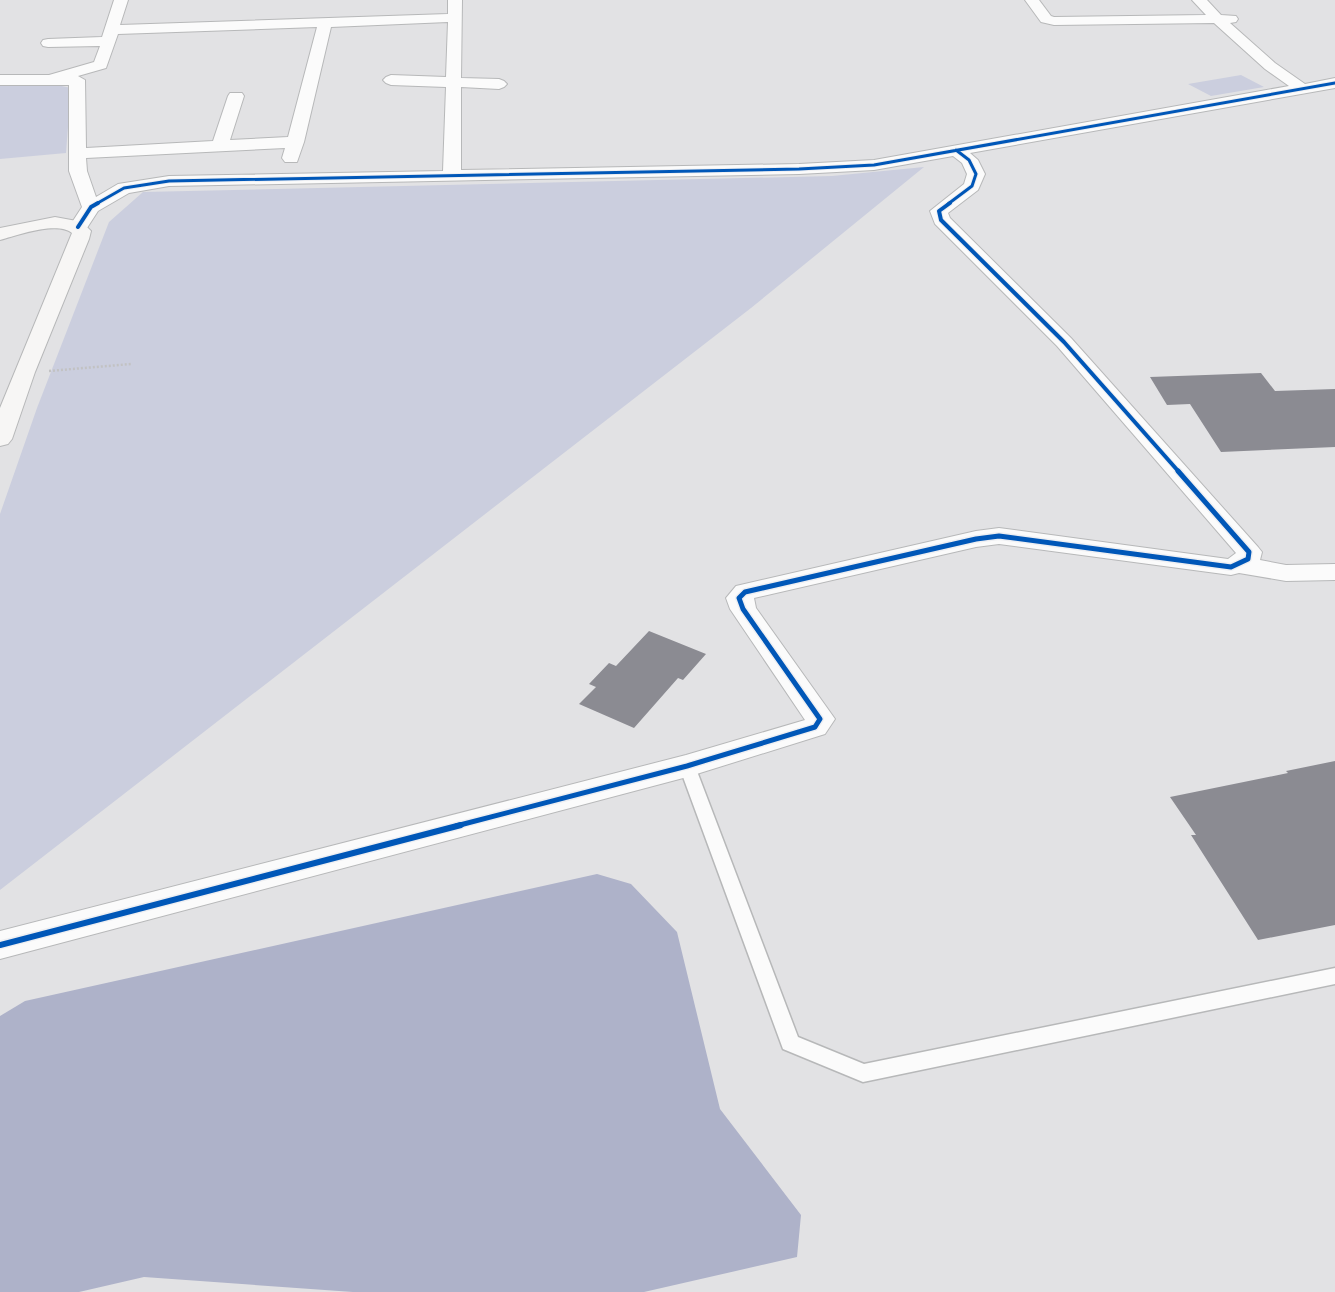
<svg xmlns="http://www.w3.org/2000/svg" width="1335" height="1292" viewBox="0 0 1335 1292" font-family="Figtree,sans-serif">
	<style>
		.green { fill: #cbcede }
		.water { fill: #aeb2c9 }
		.building { fill: #8b8b92 }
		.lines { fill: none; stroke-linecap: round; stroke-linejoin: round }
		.lane-casing { stroke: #b7b8b9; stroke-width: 3 }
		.street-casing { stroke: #b7b8b9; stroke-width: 2 }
		.secondary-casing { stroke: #b7b8b9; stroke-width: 2 }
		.path { stroke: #c2c2c3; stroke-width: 2.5; stroke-dasharray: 2 2; stroke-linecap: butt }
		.lane { fill: #fbfbfb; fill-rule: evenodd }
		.street { fill: #fbfbfb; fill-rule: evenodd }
		.secondary { fill: #f7f6f5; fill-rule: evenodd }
		.cycleway-far3-casing { stroke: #eeeff2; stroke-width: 5 }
		.cycleway-far2-casing { stroke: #eeeff2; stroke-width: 6 }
		.cycleway-far1-casing { stroke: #eeeff2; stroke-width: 8 }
		.cycleway-casing { stroke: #eeeff2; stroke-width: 9 }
		.cycleway-far3 { stroke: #0057b8; stroke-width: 3 }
		.cycleway-far2 { stroke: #0057b8; stroke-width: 4 }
		.cycleway-far1 { stroke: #0057b8; stroke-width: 5 }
		.cycleway { stroke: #0057b8; stroke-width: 6 }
	</style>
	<rect width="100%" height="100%" fill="#e2e2e4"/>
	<!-- green -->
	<path class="green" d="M1241,75L1264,87L1211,96L1188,84Z
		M0,85H57L71,88L66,153L0,159Z
		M924,167L751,308L0,890V514L37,408L109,222L143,192L832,176Z"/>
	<!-- water -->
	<path class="water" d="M597,874L631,884L677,932L720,1109L801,1215L797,1257L644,1292H353L144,1277L79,1292H0V1016L25,1001Z"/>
	<!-- building -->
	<path class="building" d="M1261,373L1275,391L1335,389V447L1221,452L1190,404L1167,405L1150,377Z
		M649,631L706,654L683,680L678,678L634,728L579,704L596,687L589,684L609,663L616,666Z
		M1335,761V925L1258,940L1191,835H1196L1170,797L1288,773L1286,771Z"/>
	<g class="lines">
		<defs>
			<path id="lane" d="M687,760L693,762L695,766L798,1037L864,1064L1335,968V984L863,1082L783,1049L679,766L681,762Z"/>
			<path id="street" d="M114,0H128L120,25L448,14V0H462L461,78L499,79L504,81L507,84L504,87L499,89L461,87V170L799,164L874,160L1289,86L1265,69L1214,23L1054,25L1041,22L1025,0H1039L1051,16L1054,17L1206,15L1192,0H1207L1221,15L1236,16L1238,19L1236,22L1230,23L1275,63L1305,84L1335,78V88L970,153L978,160L985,174L978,190L948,213L950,218L1071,338L1258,547L1262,552L1260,560L1286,565L1335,564V580L1286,581L1239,573L1231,575L999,544L976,547L754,598L756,608L835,719L825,734L687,777L0,959V931L686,755L805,720L730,609L726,598L736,586L976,531L999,528L1228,559L1236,553L1057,346L935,224L930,211L964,184L967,174L962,163L953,156L874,170L799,174L169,186L129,193L98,211L85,231L78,233L71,231L69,227L82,207L69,171V85H0V75H49L94,62L100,46L48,47L43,46L41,43L43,40L48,39L102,37ZM448,22L446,77L391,75L386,77L383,80L386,83L391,85L446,87L443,171L169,176L118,184L96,197L87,171L86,158L285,148L282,158L285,162H297L304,142L331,27ZM317,27L288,137L230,140L244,96L242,93H230L228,96L213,141L86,148L85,80L78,76L106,68L118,34Z"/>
			<path id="secondary" d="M55,217L82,222L91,231L89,239L35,372L12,439L8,444L0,446V408L72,233C57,221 18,235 0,240V228Z"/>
		</defs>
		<!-- lane casing -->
		<use href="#lane" class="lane-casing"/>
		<!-- street casing -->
		<use href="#street" class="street-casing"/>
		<!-- secondary casing -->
		<use href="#secondary" class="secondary-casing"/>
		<!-- path -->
		<path class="path" d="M49,371L131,364"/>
		<!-- lane -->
		<use href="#lane" class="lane"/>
		<!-- street -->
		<use href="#street" class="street"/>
		<!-- secondary -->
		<use href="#secondary" class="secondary"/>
		<defs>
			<path id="cycleway-far3" d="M96,204L124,188L169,181L799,169L874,165L1335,83
				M948,204L972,186L976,174L969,160L956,150"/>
			<path id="cycleway-far2" d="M950,203L939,211L941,220L1064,342L1179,472
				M78,227L91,207L98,203"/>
			<path id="cycleway-far1" d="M456,826L687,766L815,727L820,719L743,609L739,598L745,592L976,539L999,536L1231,567L1248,559L1249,552L1178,471"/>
			<path id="cycleway" d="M0,945L461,825"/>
		</defs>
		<!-- cycleway-far3 casing -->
		<use href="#cycleway-far3" class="cycleway-far3-casing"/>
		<!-- cycleway-far2 casing -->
		<use href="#cycleway-far2" class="cycleway-far2-casing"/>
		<!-- cycleway-far1 casing -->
		<use href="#cycleway-far1" class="cycleway-far1-casing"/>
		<!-- cycleway casing -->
		<use href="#cycleway" class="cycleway-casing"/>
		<!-- cycleway-far3 -->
		<use href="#cycleway-far3" class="cycleway-far3"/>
		<!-- cycleway-far2 -->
		<use href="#cycleway-far2" class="cycleway-far2"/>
		<!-- cycleway-far1 -->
		<use href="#cycleway-far1" class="cycleway-far1"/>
		<!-- cycleway -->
		<use href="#cycleway" class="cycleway"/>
	</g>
</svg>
